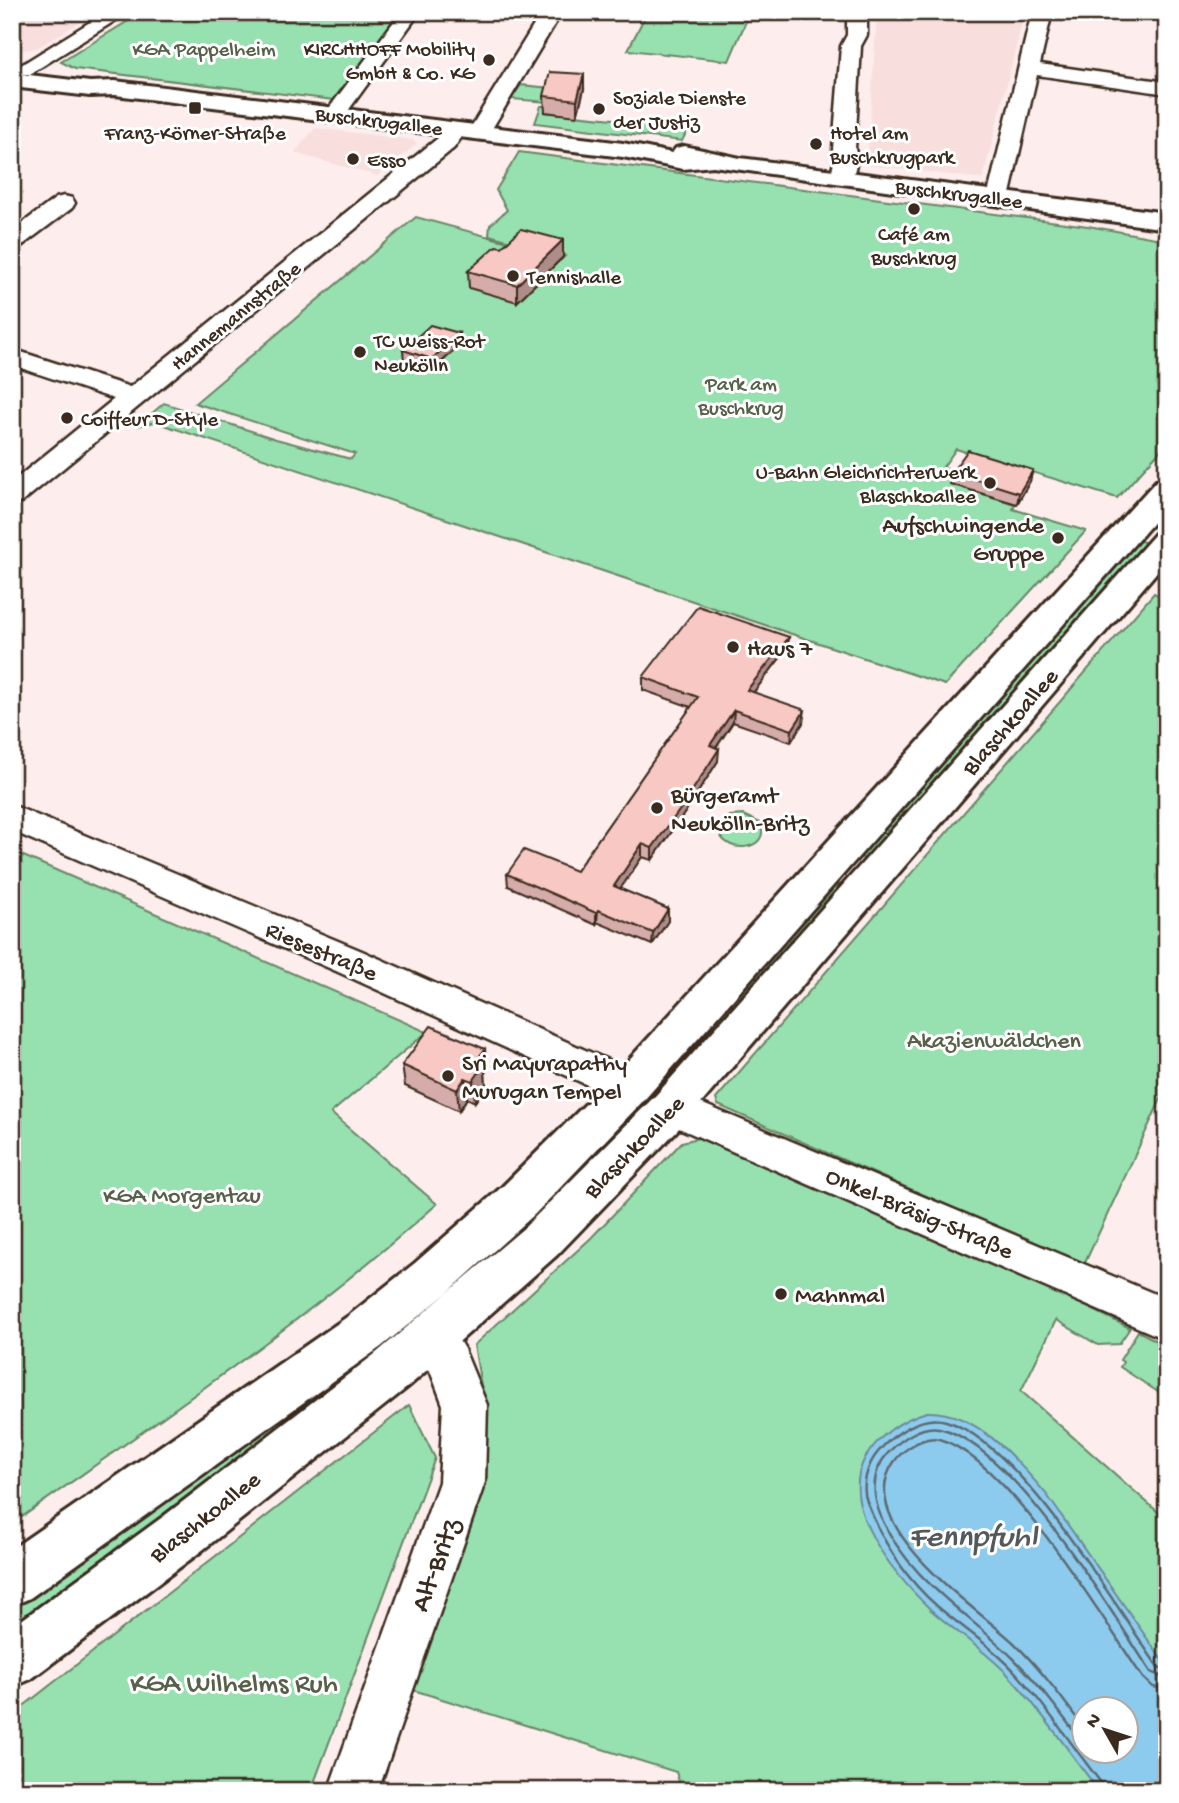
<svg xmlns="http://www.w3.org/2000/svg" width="1179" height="1803" viewBox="0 0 1179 1803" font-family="'Gochi Hand',sans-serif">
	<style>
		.built { fill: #f8dfdd }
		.green { fill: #97e0af; stroke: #698566; stroke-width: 2; fill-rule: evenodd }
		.water { fill: #8dcbee; stroke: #6c8b9b; stroke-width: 2; fill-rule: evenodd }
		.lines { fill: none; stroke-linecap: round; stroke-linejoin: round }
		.shore { stroke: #5c6a71; stroke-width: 2.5 }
		.minor-casing { stroke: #3b2a1e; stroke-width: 5 }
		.major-casing { stroke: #3b2a1e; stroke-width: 6 }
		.minor { fill: #fff; fill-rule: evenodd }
		.major { fill: #fff; fill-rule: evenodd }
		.wall { fill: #d5aca9; stroke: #3b2a1e; stroke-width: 2 }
		.shaded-wall { fill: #ae8c89; stroke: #3b2a1e; stroke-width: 2 }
		.building { fill: #f8c8c4; stroke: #3b2a1e; stroke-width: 2 }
		.poi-dot { fill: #3b2a1e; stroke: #fff; stroke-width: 2.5 }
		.labels { text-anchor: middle; stroke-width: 6; stroke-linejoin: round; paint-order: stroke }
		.far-park-label { font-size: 21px; fill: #57614a; stroke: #fff }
		.far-poi-label { font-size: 21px; fill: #3b2a1e; stroke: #fff; text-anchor: start }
		.far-street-label { font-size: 21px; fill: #3b2a1e; stroke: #fff }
		.poi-label { font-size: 24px; fill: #3b2a1e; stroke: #fff; text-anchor: start }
		.street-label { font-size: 24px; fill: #3b2a1e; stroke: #fff }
		.park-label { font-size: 24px; fill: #57614a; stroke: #fff }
		.near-street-label { font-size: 28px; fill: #3b2a1e; stroke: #fff }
		.near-park-label { font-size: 28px; fill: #57614a; stroke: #fff }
		.near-water-label { font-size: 32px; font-style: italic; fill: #545a5c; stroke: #fff }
	</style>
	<rect width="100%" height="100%" fill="#fdeeed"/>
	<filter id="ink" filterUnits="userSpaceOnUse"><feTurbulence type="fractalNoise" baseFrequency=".0143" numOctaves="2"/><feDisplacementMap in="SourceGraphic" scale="14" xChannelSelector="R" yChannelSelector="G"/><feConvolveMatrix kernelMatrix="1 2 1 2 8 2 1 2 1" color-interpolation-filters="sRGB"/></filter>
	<g filter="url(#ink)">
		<!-- built -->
		<path class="built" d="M12,12H97L37,48L19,51L12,50Z
			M877,12H1025L983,179L867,165Z
			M315,128L414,140L417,144L377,176L294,153Z"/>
		<!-- green -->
		<path class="green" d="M143,12H402L334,100L75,69L61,62Z
			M647,12H750L729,61L628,50Z
			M521,85L551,88L547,102L511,99Z
			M541,106H546L545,112L682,126V129H688L682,141L535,123Z
			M519,152L1088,226L1167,240V443L1117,498L956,449L943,467L958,472L951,484L1015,504L1013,509L1086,531L945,685L155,422L137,426L164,403L276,439L351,459L355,454L195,403L416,217L563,257L560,261L565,256L489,235L490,225L507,210L496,190Z
			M1134,539L1150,544L870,862L854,854Z
			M1167,578V1086L1084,1265L718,1105L716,1099L1154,593L1160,596L1166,590L1160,586Z
			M743,815L760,823C773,851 722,857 718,828L729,816Z
			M12,851L427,1032L331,1113L437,1204C305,1322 157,1421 12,1524Z
			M831,880L848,889L693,1064L675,1054Z
			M702,1137L1067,1297L1130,1328L1119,1344L1098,1345L1056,1320L1021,1391L1167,1520V1791H682L676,1772L410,1689L484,1403L474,1345L591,1238L682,1142ZM1084,1708H1126V1750H1084Z
			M1138,1331L1167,1346V1398L1120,1367L1123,1362L1120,1360Z
			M362,1350L373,1366L12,1638V1594Z
			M409,1405L435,1458L311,1791H12V1715Z"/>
		<!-- water -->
		<path class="water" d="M927,1412C976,1410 1018,1461 1047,1495L1167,1667V1791H1099C1070,1753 1043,1713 1011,1678C987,1651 956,1633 930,1609C896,1576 837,1508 865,1458C879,1435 902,1419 927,1412ZM1084,1708H1126V1750H1084Z"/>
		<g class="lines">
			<!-- shore -->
			<path class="shore" d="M1084,1728C1062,1698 1040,1668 1013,1642C977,1608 850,1525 894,1462C902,1450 924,1435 939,1439C1007,1458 1103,1619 1143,1678L1153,1687L1167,1689
				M1084,1745C1062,1715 1040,1685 1014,1659C968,1613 908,1579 881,1517C872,1495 871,1472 888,1453C899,1441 921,1424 939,1428C1012,1444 1110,1610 1151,1672L1167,1679
				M1104,1791L1102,1784C1074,1748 1048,1709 1018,1675C994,1648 964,1629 937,1606C905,1578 882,1541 867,1502C861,1486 867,1465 878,1452C893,1434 922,1414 946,1421C1019,1442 1114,1604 1158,1667L1167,1670"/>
			<defs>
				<path id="minor" d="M106,12H129L30,74H16L13,70Z
					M401,12H420L342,119H328L324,115Z
					M542,12H562L487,137H471L468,132Z
					M847,12H867V35L861,46L855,149C859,159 855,173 849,182H833L830,177L836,156L833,149L841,46L847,35Z
					M1032,12H1052L1040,64L1167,82V94L1037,75L1009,198L1006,203H990L987,198Z
					M455,124L463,125L466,130L454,148L22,502L12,504V482L114,399L12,365V349L130,387L438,138L447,125Z
					M64,196L72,198L75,203L72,208L20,247L12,249V231L56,198Z
					M1147,501L1167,507V525L1137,516L1133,510L1137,504Z
					M12,805L362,951L644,1076L649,1087L644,1098L630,1103L616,1098L336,971L12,831Z
					M672,1091L1167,1299V1340L658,1119L653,1107L658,1095Z
					M433,1316L448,1322L464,1349L487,1405L485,1482L378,1791H328L439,1482L443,1405L431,1373L412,1336L418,1322Z"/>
				<path id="major" d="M12,73L90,82L115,81L623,143L672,153L676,148L684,146L740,158L1167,213V229L713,166L683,169L623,157L115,95L90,96L12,87Z
					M1167,479V507L645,1099L535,1214L447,1293L381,1347L30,1598L12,1606V1549L347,1317L415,1263L503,1186L615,1075L1156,481Z
					M1167,530V560L687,1120L557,1255L409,1386L200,1552L31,1679L12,1687V1627L164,1516L375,1354L525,1227L657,1094L1156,533Z"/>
			</defs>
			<!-- minor casing -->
			<use href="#minor" class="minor-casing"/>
			<!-- major casing -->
			<use href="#major" class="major-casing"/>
			<!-- minor -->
			<use href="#minor" class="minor"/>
			<!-- major -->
			<use href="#major" class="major"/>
		</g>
		<!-- wall -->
		<path class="wall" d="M584,89L577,116L545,112L544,96Z
			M563,240V257L517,302L469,288L468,271L502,247Z
			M459,333L460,345L433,370L404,361L403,350Z
			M952,472L1030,481L1017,504L950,484Z
			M789,637L787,649L754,692L803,723L791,742L733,722L716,748L718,761L680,820L652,860L642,857L620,889L668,909V921L652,945L597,922L596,925L508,886L507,874L576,871L691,707L643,690V677Z
			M402,1065L487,1070L485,1072L486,1086L475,1102L467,1098L459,1111L405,1086Z"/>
		<!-- shaded-wall -->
		<path class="shaded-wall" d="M584,74V89L577,116V100Z
			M563,240V257L517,302V285Z
			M459,333L460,345L433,370L432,359Z
			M1033,470L1030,481L1017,504L1019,493Z
			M789,637L787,649L746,702L747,690Z
			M734,710L733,722L709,758L710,745Z
			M805,710L803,723L791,742L792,730Z
			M719,749L718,761L680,820L652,860V848Z
			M642,844V857L614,898V886Z
			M668,909V921L652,945L653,933Z
			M598,910L597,922L596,925V913Z
			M485,1049L487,1070L485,1072L486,1086L475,1102L473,1081L476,1061Z
			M465,1078L467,1098L459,1111L457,1090Z"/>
		<!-- building -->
		<path class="building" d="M550,72L584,74L577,100L544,96Z
			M521,229L563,240L517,285L468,271L496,246L502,247Z
			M430,325L459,333L432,359L403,350Z
			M968,450L1033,470L1019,493L952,472Z
			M698,606L789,637L747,690L805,710L792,730L734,710L710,745L719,749L681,808L652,848L642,844L614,886L668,909L653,933L598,910L596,913L507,874L524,850L576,871L698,697L643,677Z
			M431,1026L485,1049L476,1061L484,1065L473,1081L465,1078L457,1090L402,1065Z"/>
	</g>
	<!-- markers -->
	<g class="poi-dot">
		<circle cx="489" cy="60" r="7"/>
		<rect x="188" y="101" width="14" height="14" rx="3.5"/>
		<circle cx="599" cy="109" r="7"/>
		<circle cx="816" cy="144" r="7"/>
		<circle cx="353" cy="159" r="7"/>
		<circle cx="914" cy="209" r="7"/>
		<circle cx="513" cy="276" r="7"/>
		<circle cx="360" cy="352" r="7"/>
		<circle cx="67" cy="418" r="7"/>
		<circle cx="990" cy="483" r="7"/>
		<circle cx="1058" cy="538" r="7"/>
		<circle cx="733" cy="647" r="7"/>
		<circle cx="657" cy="808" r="7"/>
		<circle cx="448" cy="1076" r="7"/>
		<circle cx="781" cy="1294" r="7"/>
	</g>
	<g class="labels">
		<!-- far-park labels -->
		<g class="far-park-label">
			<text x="204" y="55">KGA Pappelheim</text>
			<text x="741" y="390">Park am<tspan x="741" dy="24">Buschkrug</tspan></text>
		</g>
		<!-- far-poi labels -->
		<g class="far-poi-label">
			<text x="475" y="55" text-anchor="end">KIRCHHOFF Mobility<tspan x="475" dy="24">GmbH &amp; Co. KG</tspan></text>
			<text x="613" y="104">Soziale Dienste<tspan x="613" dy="24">der Justiz</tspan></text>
			<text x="195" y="139" text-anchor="middle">Franz-Körner-Straße</text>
			<text x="830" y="139">Hotel am<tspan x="830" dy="24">Buschkrugpark</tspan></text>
			<text x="367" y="166">Esso</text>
			<text x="914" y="240" text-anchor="middle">Café am<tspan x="914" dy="24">Buschkrug</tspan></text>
			<text x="527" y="283">Tennishalle</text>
			<text x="374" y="347">TC Weiss-Rot<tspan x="374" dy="24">Neukölln</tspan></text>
			<text x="81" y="425">Coiffeur D-Style</text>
			<text x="976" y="478" text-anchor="end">U-Bahn Gleichrichterwerk<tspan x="976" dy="24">Blaschkoallee</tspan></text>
		</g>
		<!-- far-street labels -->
		<g class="far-street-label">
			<text transform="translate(379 120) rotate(7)" y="7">Buschkrugallee</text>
			<text transform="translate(959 193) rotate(7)" y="7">Buschkrugallee</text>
			<text transform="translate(235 315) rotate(-39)" y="7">Hannemannstraße</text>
		</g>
		<!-- poi labels -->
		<g class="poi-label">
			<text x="1044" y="532" text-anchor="end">Aufschwingende<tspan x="1044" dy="28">Gruppe</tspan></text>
			<text x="747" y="655">Haus 7</text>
			<text x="671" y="802">Bürgeramt<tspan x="671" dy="28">Neukölln-Britz</tspan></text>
			<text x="462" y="1070">Sri Mayurapathy<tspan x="462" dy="28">Murugan Tempel</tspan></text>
			<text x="795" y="1302">Mahnmal</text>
		</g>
		<!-- street labels -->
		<g class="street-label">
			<text transform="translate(1009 721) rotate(-49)" y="8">Blaschkoallee</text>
			<text transform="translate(322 950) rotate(23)" y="8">Riesestraße</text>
			<text transform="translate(633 1146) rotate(-46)" y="8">Blaschkoallee</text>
			<text transform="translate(920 1212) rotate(23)" y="8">Onkel-Bräsig-Straße</text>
			<text transform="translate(204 1516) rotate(-38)" y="8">Blaschkoallee</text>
		</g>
		<!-- park labels -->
		<g class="park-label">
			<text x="994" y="1047">Akazienwäldchen</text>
			<text x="182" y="1202">KGA Morgentau</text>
		</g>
		<!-- near-street labels -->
		<g class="near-street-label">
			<text transform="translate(433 1564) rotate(-70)" y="10">Alt-Britz</text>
		</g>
		<!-- near-park labels -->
		<g class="near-park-label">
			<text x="234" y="1691">KGA Wilhelms Ruh</text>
		</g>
		<!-- near-water labels -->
		<g class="near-water-label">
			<text x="973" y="1545">Fennpfuhl</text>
		</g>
	</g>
	<!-- margin -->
	<rect width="1179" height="1803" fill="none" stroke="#fff" stroke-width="42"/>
	<rect x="21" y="21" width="1137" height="1761" fill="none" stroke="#3b2a1e" stroke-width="2.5" filter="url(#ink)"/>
	<!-- north arrow -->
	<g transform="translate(1105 1730) rotate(309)"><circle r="33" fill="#ffffff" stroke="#b1aaa5" stroke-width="2"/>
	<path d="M0-5L12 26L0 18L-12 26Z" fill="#3b2a1e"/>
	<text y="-10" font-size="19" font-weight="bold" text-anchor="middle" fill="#3b2a1e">N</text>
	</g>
</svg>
